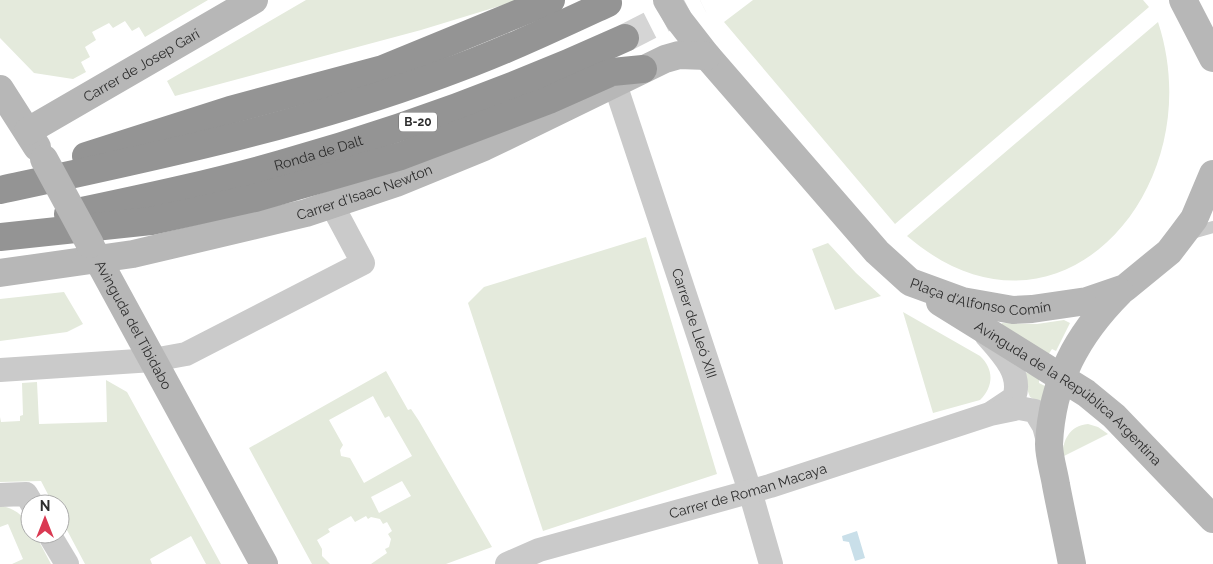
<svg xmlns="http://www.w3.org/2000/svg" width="1213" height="564" viewBox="0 0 1213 564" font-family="Raleway,sans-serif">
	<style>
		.green { fill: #e4eadc; fill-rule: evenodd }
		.water { fill: #c9dfe9 }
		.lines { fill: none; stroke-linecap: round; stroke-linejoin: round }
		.highway-tunnel { stroke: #d5d5d5; stroke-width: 28; stroke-dasharray: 28 14; stroke-linecap: butt }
		.lane { stroke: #cacaca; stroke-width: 12 }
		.street { stroke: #cacaca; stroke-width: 24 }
		.secondary { stroke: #b7b7b7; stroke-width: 28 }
		.highway { stroke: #949494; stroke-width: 28 }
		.secondary-bridge { stroke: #b7b7b7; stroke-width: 28 }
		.labels { text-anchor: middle; stroke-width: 5; stroke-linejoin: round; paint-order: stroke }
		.shield { fill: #fff; stroke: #6c6c6c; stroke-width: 1 }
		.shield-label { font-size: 12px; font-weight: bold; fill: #2d2d2d }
		.street-label { font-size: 14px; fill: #2d2d2d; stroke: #fff }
	</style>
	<rect width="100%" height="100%" fill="#fff"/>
	<!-- green -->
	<path class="green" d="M0,0H208L145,37L139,27L132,31L125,21L113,28L109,23L92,32L96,40L85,47L90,57L81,62L86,72L73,79L34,73L0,38Z
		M306,0H532L503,5L421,30L175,96L167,81Z
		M753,0H1143L1149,7L895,224L724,22Z
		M1158,22C1213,189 1057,365 907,236Z
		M646,237L717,474L543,531L468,303L484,287Z
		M828,243L856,273L881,296L835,310L812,249Z
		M64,292L83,324L67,332L0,341V299Z
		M903,312L980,356C994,369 994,386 980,400L933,413Z
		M1064,320L1070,323L1056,351L1052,349L1048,355L1000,327L1002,323L1037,324Z
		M1020,370L1039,378V383L1045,386L1041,403L1030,397Z
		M386,371L408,410L411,409L419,421L492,547L446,564H371L387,553L385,549L389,547L391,539L388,534L392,531L387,522L383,524L380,519L371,517L368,519L366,516L355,522L351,516L328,529L330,532L317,540L322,549V556L330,564H312L249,448ZM373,396L385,418L389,416L412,456L364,483L350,458L341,456L340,450L343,445L329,420ZM402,481L411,496L379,513L371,497Z
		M106,380L127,392L221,564H206L191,536L150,559L152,564H85L60,517V504H53L41,481L0,482V417L1,422L20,421V416L23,415L22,383L37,382L39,424L107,422Z
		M1088,424L1098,427L1108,434L1062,457C1063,440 1069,426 1088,424Z
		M0,506C15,507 30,520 30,534H35L51,564H12L23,559L8,524L0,527Z"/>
	<!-- water -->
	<path class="water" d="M857,531L865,558L855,561L849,542L843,541L842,536Z"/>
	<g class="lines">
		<!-- highway-tunnel -->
		<path class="highway-tunnel" d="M625,38L700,0"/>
		<!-- lane -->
		<path class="lane" d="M1185,235L1213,227"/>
		<!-- street -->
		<g class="street">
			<path id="s1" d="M615,84L750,491L771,564"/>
			<path d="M986,335C1001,352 1023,374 1014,398L993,412"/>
			<path d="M0,370L153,360L186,354L363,263L332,205"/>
			<path d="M0,495L26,494L32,504"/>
			<path d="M49,534L67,564"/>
			<path id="s2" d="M507,564L539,550L770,486L990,414L1019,408L1035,411L1044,426L1049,445"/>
		</g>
		<!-- secondary -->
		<g class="secondary">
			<path id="s3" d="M667,0L679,20L707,56L877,252L910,282L962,301L1013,310L1032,309L1087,301L1125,288L1169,252L1182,235L1194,219L1213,174"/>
			<path d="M1183,0L1213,58"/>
			<path d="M0,89L37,147"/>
			<path id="s4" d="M28,131L254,0"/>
			<path id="s5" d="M90,245L264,564"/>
			<path id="s6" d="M0,273L133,254L306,213L396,183L484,147L665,59L679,55L707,56"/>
			<path id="s7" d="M940,302L1086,393L1114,416L1213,519"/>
			<path d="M1072,564C1067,538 1061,511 1056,485C1054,472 1049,457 1049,444C1052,381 1077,335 1120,292"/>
		</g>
		<!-- highway -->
		<g class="highway">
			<path d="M86,156L230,110L383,69L551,0"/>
			<path d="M0,190C149,158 299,127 442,74C499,54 554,28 608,3"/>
			<path id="s8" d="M68,214C139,199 211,184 281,164C399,131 513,89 625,38"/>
			<path d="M0,237L151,221L255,198L401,156L549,100L612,72L643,69"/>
		</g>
		<!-- secondary-bridge -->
		<path class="secondary-bridge" d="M44,159L90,244"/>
	</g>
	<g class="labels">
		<!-- shield labels -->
		<rect class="shield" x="399" y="112.5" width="38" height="19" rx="4"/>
		<g class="shield-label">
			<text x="418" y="126">B-20</text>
		</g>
		<!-- street labels -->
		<g class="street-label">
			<text dy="5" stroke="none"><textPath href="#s4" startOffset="131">Carrer de Josep Garí</textPath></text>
			<text dy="5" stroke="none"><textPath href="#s8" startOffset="258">Ronda de Dalt</textPath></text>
			<text dy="5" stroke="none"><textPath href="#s6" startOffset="374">Carrer d'Isaac Newton</textPath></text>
			<text dy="5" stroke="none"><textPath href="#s3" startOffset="446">Plaça d'Alfonso Comín</textPath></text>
			<text dy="5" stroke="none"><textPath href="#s1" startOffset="252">Carrer de Lleó XIII</textPath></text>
			<text dy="5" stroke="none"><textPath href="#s5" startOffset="91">Avinguda del Tibidabo</textPath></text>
			<text dy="5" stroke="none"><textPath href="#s7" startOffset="158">Avinguda de la República Argentina</textPath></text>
			<text dy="5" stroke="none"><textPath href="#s2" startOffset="252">Carrer de Roman Macaya</textPath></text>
		</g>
	</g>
	<!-- north arrow -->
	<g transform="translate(45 519)"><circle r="24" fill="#ffffff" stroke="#ababab"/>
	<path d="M0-4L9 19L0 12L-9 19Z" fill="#da3952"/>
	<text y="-8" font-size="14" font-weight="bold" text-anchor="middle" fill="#2d2d2d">N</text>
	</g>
</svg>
